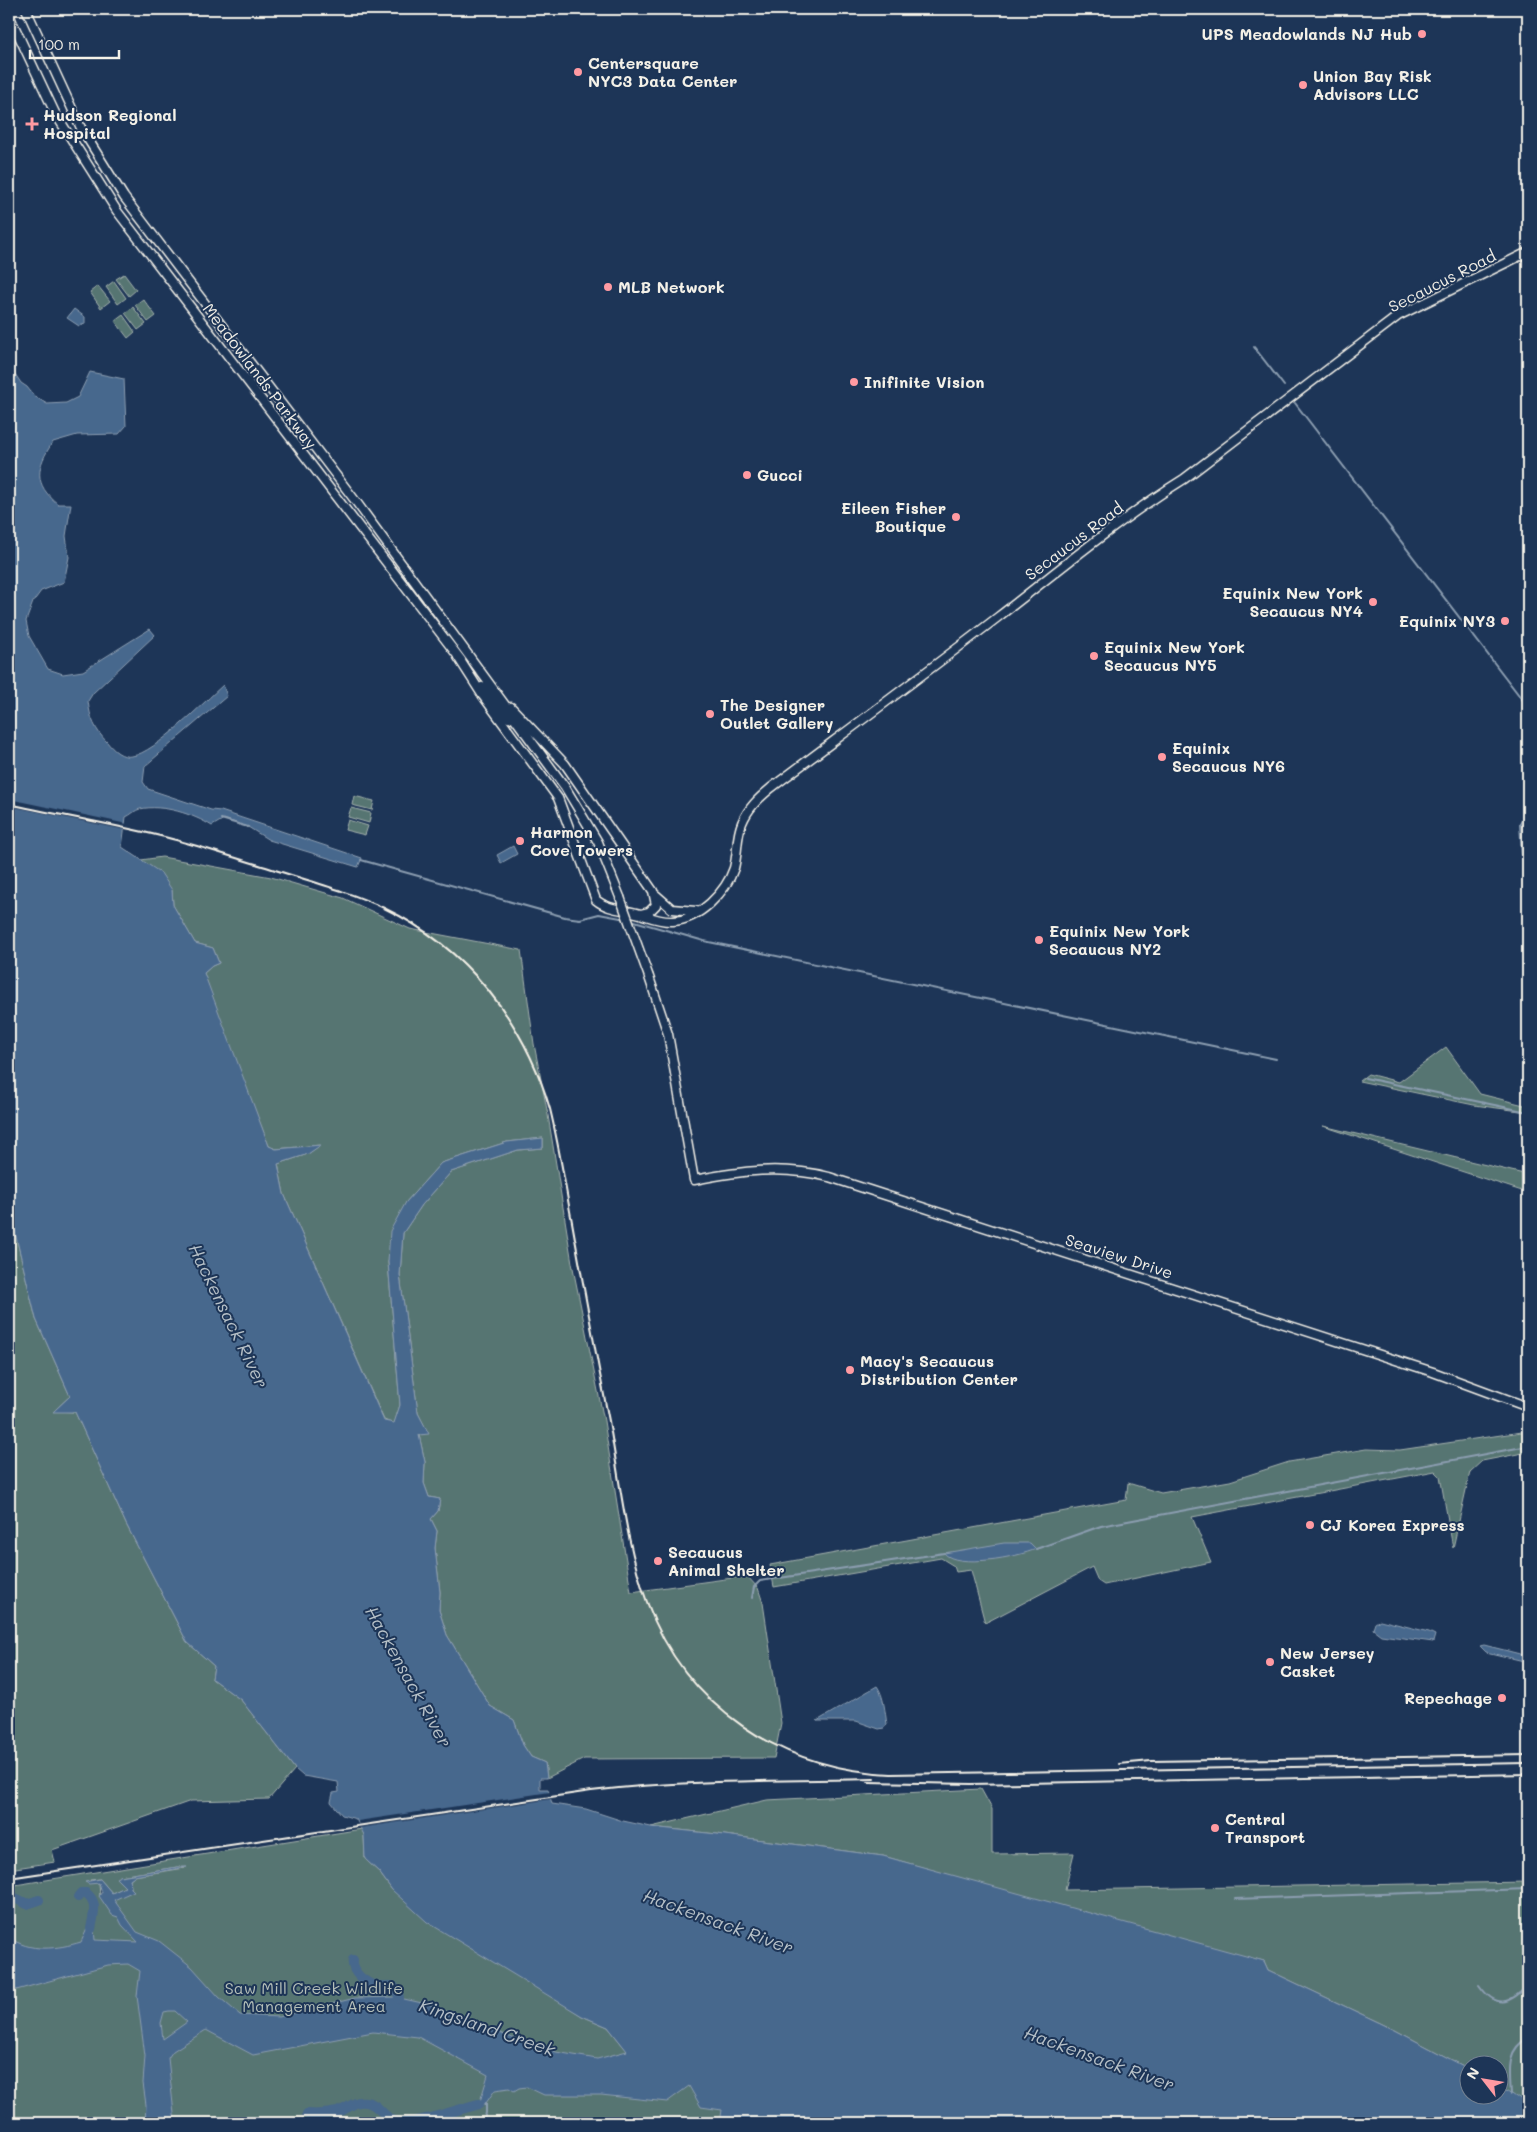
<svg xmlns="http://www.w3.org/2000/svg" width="1537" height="2132" viewBox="0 0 1537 2132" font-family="Mali,sans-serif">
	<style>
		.green { fill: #567472; stroke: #a5b2ad; fill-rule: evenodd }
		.water { fill: #47678d; stroke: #8c9eb1; fill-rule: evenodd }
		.pier { fill: #1d3557 }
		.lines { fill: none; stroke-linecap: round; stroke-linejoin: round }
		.stream { stroke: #8c9eb1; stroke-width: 2 }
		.river { stroke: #47678d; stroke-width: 10 }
		.secondary-casing { stroke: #f4f1e8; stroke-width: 11 }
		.secondary { stroke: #1d3557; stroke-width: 8 }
		.rail { stroke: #f4f1e8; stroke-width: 2 }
		.secondary-bridge-casing { stroke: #f4f1e8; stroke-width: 11; stroke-linecap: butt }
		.secondary-bridge { stroke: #1d3557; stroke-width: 8 }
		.poi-dot { fill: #ff9aa2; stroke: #1d3557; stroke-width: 2 }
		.labels { text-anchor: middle; stroke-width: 4; stroke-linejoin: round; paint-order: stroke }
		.poi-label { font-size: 16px; font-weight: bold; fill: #f4f1e8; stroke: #1d3557; text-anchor: start }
		.street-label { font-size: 16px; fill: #f4f1e8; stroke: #1d3557 }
		.park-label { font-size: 16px; fill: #b5bfb9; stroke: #1d3557 }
		.water-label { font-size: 18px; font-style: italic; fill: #b7c1c8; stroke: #1d3557 }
	</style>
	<rect width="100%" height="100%" fill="#1d3557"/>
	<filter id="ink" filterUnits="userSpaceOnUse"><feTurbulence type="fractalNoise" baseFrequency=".02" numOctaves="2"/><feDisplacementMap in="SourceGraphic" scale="10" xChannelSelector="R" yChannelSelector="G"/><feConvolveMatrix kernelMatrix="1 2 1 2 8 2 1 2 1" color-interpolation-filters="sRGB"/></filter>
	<g filter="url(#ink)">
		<!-- green -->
		<path class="green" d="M124,274L136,290L129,296L116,279Z
			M114,281L126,298L118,304L106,287Z
			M98,286L110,301L101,308L90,292Z
			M143,299L156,316L148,322L135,305Z
			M133,307L146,324L138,330L125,313Z
			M123,315L135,332L128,338L115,321Z
			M354,796L374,801L372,810L352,805Z
			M351,808L371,813L369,823L348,817Z
			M348,820L368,826L365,835L345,830Z
			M162,857L271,877L343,898L410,929L521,950L534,1044L548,1115L572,1263L604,1421L631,1592L747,1576L758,1588L763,1603L781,1723L774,1758L584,1759L547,1778L545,1763L531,1757L523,1745L514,1720L490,1706L447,1635L439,1610L440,1592L435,1548L437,1531L431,1519L438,1511L440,1499L429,1497L424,1483L425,1462L419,1435L428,1433L418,1413L400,1275L403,1233L422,1205L451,1172L518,1150L543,1148V1138L507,1142L441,1163L406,1202L388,1262L400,1405L394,1424L384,1420L284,1194L278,1164L308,1154L320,1145L275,1149L269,1146L218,1016L204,973L212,966L219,963L213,948L195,943L173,905L172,890L141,860Z
			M1446,1047L1480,1094L1528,1106V1112L1474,1105L1359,1081L1368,1074L1399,1082Z
			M1323,1126L1528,1175V1193Z
			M9,1208L36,1319L70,1396L54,1411L75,1412L126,1524L187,1642L214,1666L212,1679L241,1700L295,1769L269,1799L191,1801L52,1850L55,1862L9,1869Z
			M1528,1431V1452L1482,1461L1470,1472L1453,1548L1440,1476L1435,1471L1192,1517L1211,1562L1104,1585L1098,1581L1092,1567L985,1623L971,1570L956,1572L954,1566L941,1558L774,1587L770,1565L1126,1500L1128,1483L1161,1493L1230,1481L1289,1462L1366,1449L1400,1450Z
			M981,1789L992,1809V1854L1074,1853L1065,1890L1528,1882V2107L1500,2087V2064H1470L1469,2069L1395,2030L1268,1970L1264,1961L1204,1947L883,1856L717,1834L651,1827L767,1800Z
			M362,1829L364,1835L365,1859L379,1872L392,1890L582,2016L608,2027L624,2047L690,2086L769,2123H9V1886ZM177,1867L185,1868L134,1876L130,1879L131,1888L100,1897L99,1883L92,1882L90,1880L100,1879L112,1893L125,1887L117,1879L120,1876Z"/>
		<!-- water -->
		<path class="water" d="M74,309L85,317V324L79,326L67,318Z
			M9,365L21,383L27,387L34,396L47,404L66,403L78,397L90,372L124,379L126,426L119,434L77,435L53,442C36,467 33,484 58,504H71L66,536L69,557L64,582L41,591L33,602L26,621L29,636L48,669L63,674L83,671L150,629L155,635L93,693L88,701C90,718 95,730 107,742C113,750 122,758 132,756C155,753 204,702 223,685L227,696L145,766L143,782L148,789L211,810L221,811L362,858L358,867L269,840L248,827L224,819L212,826C193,814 163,804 140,809C135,810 131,815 126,817L122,847L161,873L172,890L173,905L195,943L213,948L219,963L212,966L204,973L269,1146L276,1149L321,1145L308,1154L278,1164L284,1194L384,1421L394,1423L400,1405L388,1262L390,1231L406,1202L441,1163L507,1142L543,1138V1148L518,1150L451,1172L422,1205L403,1233L400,1275L418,1413L429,1434L419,1435L425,1462L424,1483L429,1497L440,1499L438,1511L431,1519L437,1531L435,1548L440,1592L439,1610L447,1635L490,1706L514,1720L523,1745L531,1757L545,1763L547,1778H540V1789H548L552,1804L586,1809L623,1821L651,1827L717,1834L883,1856L1264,1961L1268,1970L1395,2030L1469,2069L1470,2094H1500V2086L1528,2105V2123H720L722,2110L701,2107L689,2086L667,2102L601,2095H544L527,2087L519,2088L514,2091L509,2088L495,2090L486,2103L478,2108L488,2075L418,2037L373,2032L253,2055L206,2030L173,2051L168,2058L175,2123H145L146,2105L143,2083L145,2056L137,1996L140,1971L128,1964L108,1965L9,1992V1937C29,1953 58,1949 81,1942L87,1929H94L95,1940L138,1942L122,1925L118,1917L112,1915L99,1896L102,1892L99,1883L89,1884L85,1882L100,1879L112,1893L125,1887L116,1878L120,1876L177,1867H187L134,1876L130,1879L131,1888L134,1891L114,1900L137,1932L159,1941L192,1967L219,1997L240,2015L279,2017L355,1998L395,1997L431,2005L507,2036L556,2052L597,2059L627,2051L608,2027L582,2016L427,1922L392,1890L379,1872L365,1859L364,1835L356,1819L342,1815L331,1802L333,1793L339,1792L338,1782L303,1776L295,1769L241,1700L212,1679L214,1666L187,1642L126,1524L75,1412H53L70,1396L36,1319L9,1208ZM169,2011H175L187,2022L163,2039L161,2023L164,2012Z
			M513,846L517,854L501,863L497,855Z
			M1004,1543H1030L1036,1549C1018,1557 957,1569 944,1553Z
			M1380,1620L1429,1632L1435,1635L1433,1642L1381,1635L1373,1629L1375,1623Z
			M1484,1645L1528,1656V1662L1486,1652L1480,1646Z
			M877,1686C884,1695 885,1713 887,1724L884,1728L879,1729L856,1721H817Z"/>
		<!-- pier -->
		<path class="pier" d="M9,799L127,824L126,830L9,806Z
			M550,1792L551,1799L359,1828L358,1821Z"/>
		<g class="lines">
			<!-- stream -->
			<path class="stream" d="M1254,347L1284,386
				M1295,403L1528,707
				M1528,811L1520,824L1522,854L1528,859
				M221,819L248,827
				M361,860L565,917L580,919L599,914L626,919
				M631,920L704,941L1276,1059
				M1365,1078L1528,1112
				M1036,1549L1101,1526L1528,1446
				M752,1598L754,1587L760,1581L944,1553
				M1235,1899L1528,1889
				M1479,1985C1496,2009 1509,2005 1528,1985
				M1511,2094C1510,2072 1505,2050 1528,2038
				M483,2123L486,2113V2103"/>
			<!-- river -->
			<path class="river" d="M78,1897L81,1893H86C99,1902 93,1916 91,1929
				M9,1898L13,1897L27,1904L39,1900
				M353,1960C351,1973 366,1984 378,1986C384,1987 388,1985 394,1987L398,1992L399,1999
				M307,2114C316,2115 328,2114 338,2112C348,2109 354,2100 366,2102C378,2103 383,2117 394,2121C409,2128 461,2108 479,2104"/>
			<defs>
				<path id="secondary" d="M26,9L81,128L124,197L357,503L565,787L598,842L620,897
					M9,15L55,113L117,211L461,660
					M458,657L483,696L558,798L596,900C609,911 628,909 643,915C652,918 663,922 673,921C699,920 726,892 734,868C738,853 736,837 742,823C748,808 759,798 771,788C847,731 923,675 998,617C1059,570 1118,520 1184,479L1398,316L1528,252
					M482,687L509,718
					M511,707L565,764L653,891L656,905L649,912L641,914
					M656,895L672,909L696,911
					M649,977L668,1034L694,1180C740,1171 782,1165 829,1177L1433,1372L1528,1407"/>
			</defs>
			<!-- secondary casing -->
			<use href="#secondary" class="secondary-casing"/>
			<!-- secondary -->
			<use href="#secondary" class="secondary"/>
			<!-- rail -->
			<path class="rail" d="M9,804C63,816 118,825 172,839C203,847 235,858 266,867C305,880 346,890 384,908C466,947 525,1022 550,1109C559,1146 565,1185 572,1222C584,1289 596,1355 609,1421C620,1481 626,1545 647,1602C686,1708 781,1769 891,1774L1528,1763
				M1119,1764L1151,1761L1528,1755
				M868,1782L971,1784L1528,1774
				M9,1878L591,1791C685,1780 780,1781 874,1779"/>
			<defs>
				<path id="secondary-bridge" d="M620,897L649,977"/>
			</defs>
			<!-- secondary-bridge casing -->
			<use href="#secondary-bridge" class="secondary-bridge-casing"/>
			<!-- secondary-bridge -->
			<use href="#secondary-bridge" class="secondary-bridge"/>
		</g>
	</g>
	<!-- markers -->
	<g class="poi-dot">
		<circle cx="1422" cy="34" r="5"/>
		<circle cx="578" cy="72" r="5"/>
		<circle cx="1303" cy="85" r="5"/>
		<path d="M29.5 116.5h5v5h5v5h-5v5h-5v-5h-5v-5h5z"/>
		<circle cx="608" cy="287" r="5"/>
		<circle cx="854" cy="382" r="5"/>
		<circle cx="747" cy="475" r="5"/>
		<circle cx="956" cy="517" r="5"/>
		<circle cx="1373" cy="602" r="5"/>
		<circle cx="1505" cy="621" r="5"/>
		<circle cx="1094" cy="656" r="5"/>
		<circle cx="710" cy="714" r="5"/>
		<circle cx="1162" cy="757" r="5"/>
		<circle cx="520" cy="841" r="5"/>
		<circle cx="1039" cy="940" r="5"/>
		<circle cx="850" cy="1370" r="5"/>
		<circle cx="1310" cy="1525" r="5"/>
		<circle cx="658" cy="1561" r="5"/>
		<circle cx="1270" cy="1662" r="5"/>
		<circle cx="1502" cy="1698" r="5"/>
		<circle cx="1215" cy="1828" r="5"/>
	</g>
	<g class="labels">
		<!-- poi labels -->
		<g class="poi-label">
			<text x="1412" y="40" text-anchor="end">UPS Meadowlands NJ Hub</text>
			<text x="588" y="69">Centersquare<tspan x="588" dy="18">NYC3 Data Center</tspan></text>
			<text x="1313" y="82">Union Bay Risk<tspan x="1313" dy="18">Advisors LLC</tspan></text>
			<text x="43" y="121">Hudson Regional<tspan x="43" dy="18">Hospital</tspan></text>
			<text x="618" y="293">MLB Network</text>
			<text x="864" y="388">Inifinite Vision</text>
			<text x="757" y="481">Gucci</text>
			<text x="946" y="514" text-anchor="end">Eileen Fisher<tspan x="946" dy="18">Boutique</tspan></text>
			<text x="1363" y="599" text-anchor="end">Equinix New York<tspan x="1363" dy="18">Secaucus NY4</tspan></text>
			<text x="1495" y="627" text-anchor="end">Equinix NY3</text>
			<text x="1104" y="653">Equinix New York<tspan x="1104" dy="18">Secaucus NY5</tspan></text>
			<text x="720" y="711">The Designer<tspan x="720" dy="18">Outlet Gallery</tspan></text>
			<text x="1172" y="754">Equinix<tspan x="1172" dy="18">Secaucus NY6</tspan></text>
			<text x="530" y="838">Harmon<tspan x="530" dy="18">Cove Towers</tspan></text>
			<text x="1049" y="937">Equinix New York<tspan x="1049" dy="18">Secaucus NY2</tspan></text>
			<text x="860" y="1367">Macy's Secaucus<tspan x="860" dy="18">Distribution Center</tspan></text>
			<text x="1320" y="1531">CJ Korea Express</text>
			<text x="668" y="1558">Secaucus<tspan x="668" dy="18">Animal Shelter</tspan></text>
			<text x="1280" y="1659">New Jersey<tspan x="1280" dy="18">Casket</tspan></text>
			<text x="1492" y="1704" text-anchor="end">Repechage</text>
			<text x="1225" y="1825">Central<tspan x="1225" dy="18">Transport</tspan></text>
		</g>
		<!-- street labels -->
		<g class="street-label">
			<text transform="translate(1442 281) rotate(-27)" y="6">Secaucus Road</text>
			<text transform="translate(260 376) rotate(53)" y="6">Meadowlands Parkway</text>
			<text transform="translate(1074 541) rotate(-37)" y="6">Secaucus Road</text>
			<text transform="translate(1119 1256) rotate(18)" y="6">Seaview Drive</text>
		</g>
		<!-- park labels -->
		<g class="park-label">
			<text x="314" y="1994">Saw Mill Creek Wildlife<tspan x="314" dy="18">Management Area</tspan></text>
		</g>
		<!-- water labels -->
		<g class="water-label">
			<text transform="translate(228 1316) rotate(64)" y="6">Hackensack River</text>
			<text transform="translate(408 1677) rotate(61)" y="6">Hackensack River</text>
			<text transform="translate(718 1922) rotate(20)" y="6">Hackensack River</text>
			<text transform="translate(487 2028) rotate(19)" y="6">Kingsland Creek</text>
			<text transform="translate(1099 2059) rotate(20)" y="6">Hackensack River</text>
		</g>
	</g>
	<!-- margin -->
	<rect width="1537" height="2132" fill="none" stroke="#1d3557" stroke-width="30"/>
	<rect x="15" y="15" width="1507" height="2102" fill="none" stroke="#f4f1e8" stroke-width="2" filter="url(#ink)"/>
	<!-- north arrow -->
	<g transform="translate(1484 2080) rotate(301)"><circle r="24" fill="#1d3557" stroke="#738091"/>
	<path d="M0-4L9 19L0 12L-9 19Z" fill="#ff9aa2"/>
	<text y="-8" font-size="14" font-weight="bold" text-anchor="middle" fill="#f4f1e8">N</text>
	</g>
	<!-- scale -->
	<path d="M30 50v8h89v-8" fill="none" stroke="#f4f1e8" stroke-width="2.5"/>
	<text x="38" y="50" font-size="15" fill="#f4f1e8" stroke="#1d3557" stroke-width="4" paint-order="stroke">100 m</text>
</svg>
